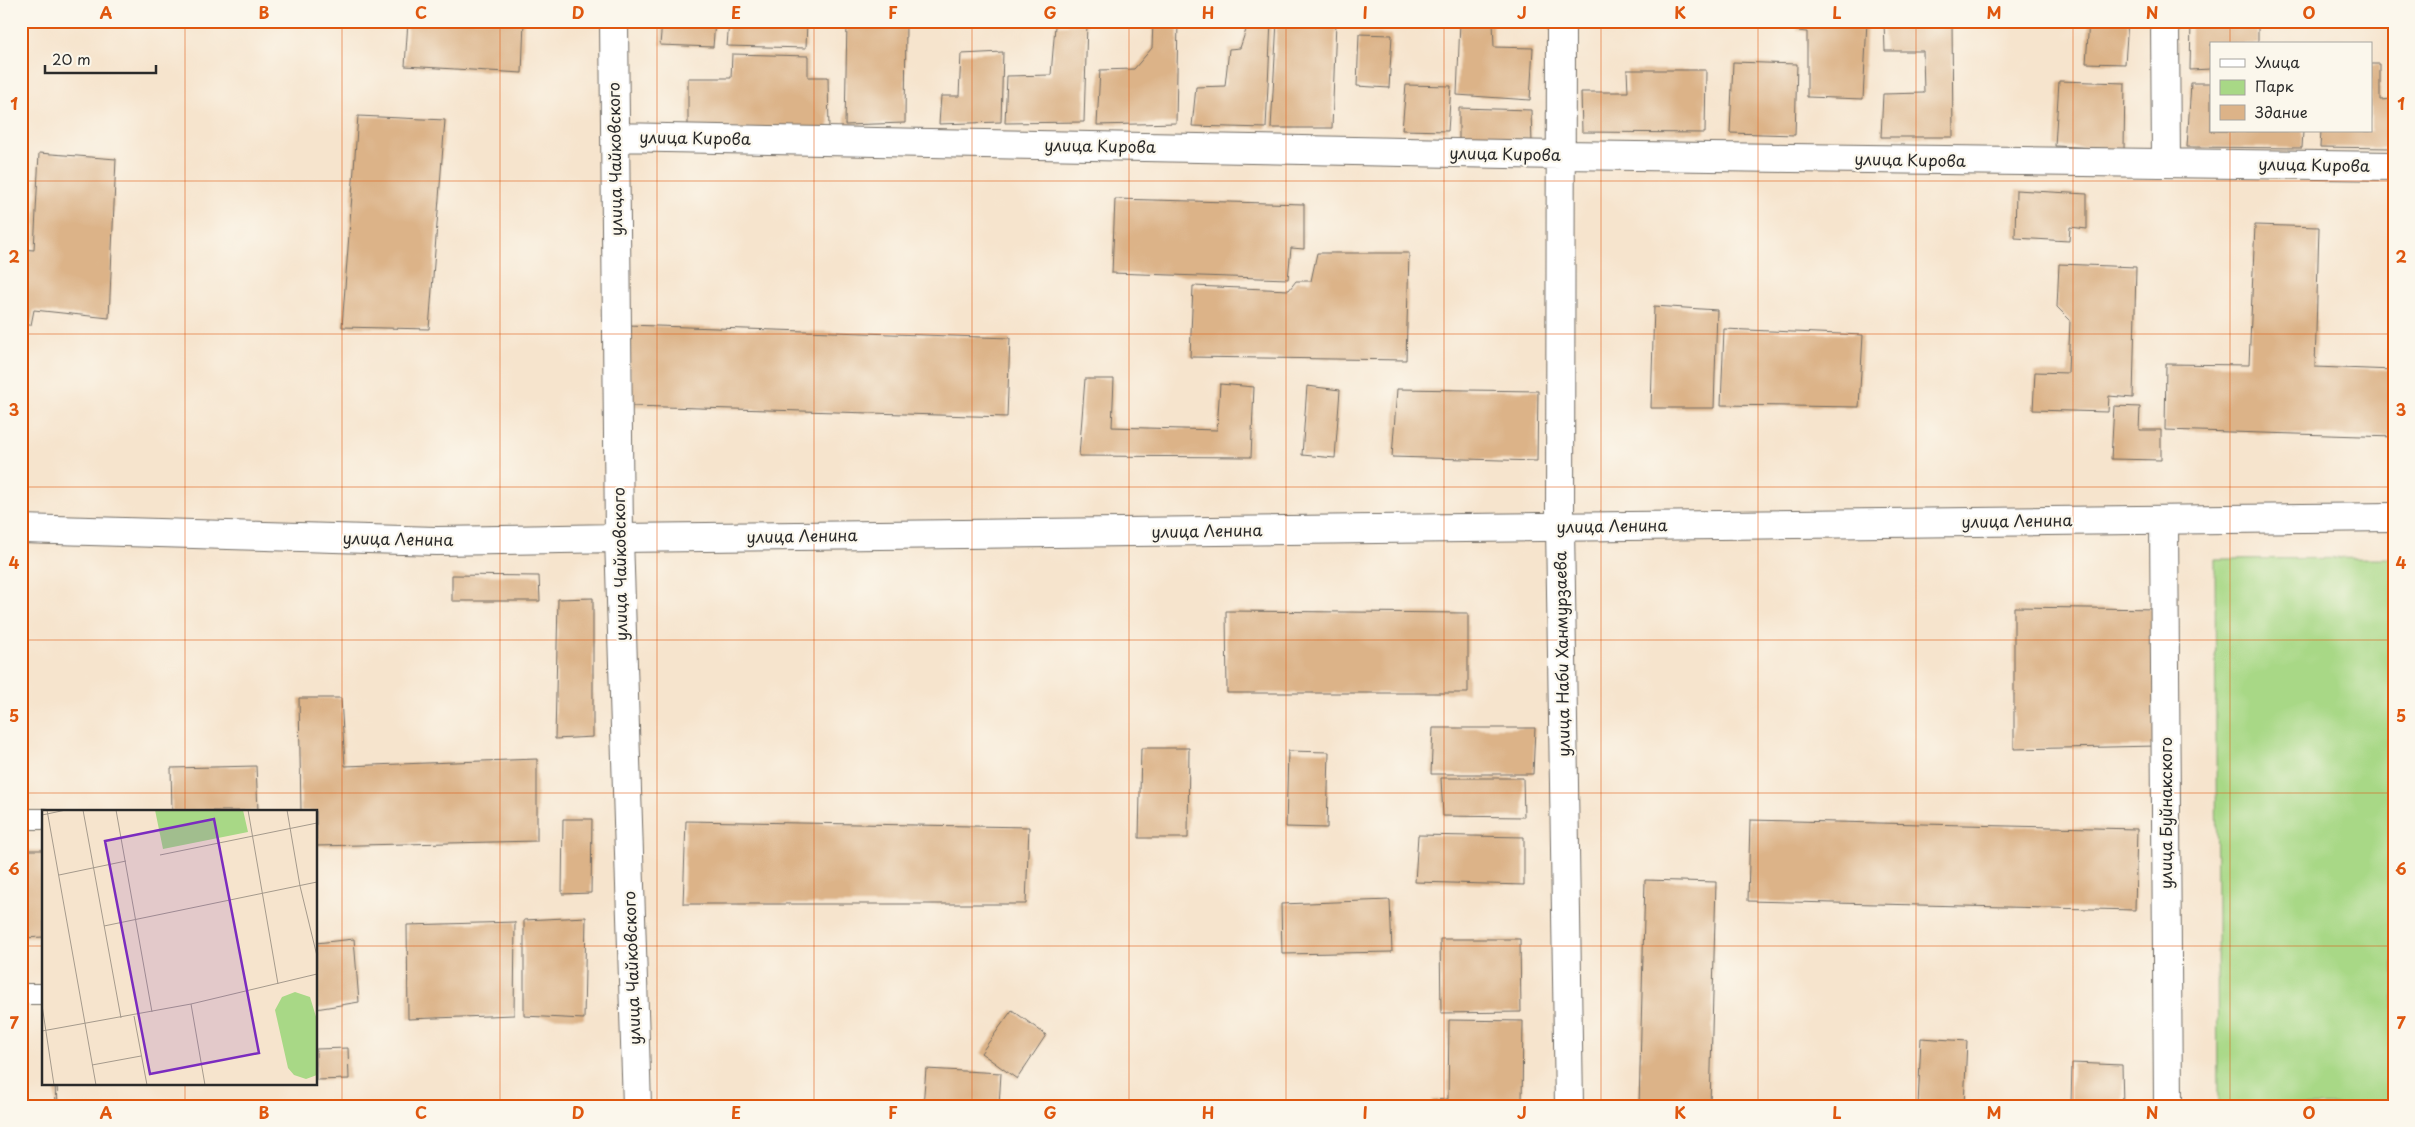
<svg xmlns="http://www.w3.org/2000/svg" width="2415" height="1127" viewBox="0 0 2415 1127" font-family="'Playpen Sans',sans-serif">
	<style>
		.green { fill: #a8d886; stroke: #6a8258 }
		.building { fill: #dcb388 }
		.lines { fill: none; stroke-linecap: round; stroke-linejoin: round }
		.service-casing { stroke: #726c64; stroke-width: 22 }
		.pedestrian-casing { stroke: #726c64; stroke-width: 30 }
		.minor-casing { stroke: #726c64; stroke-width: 30 }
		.service { stroke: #fff; stroke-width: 20 }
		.pedestrian { stroke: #fff; stroke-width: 28 }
		.minor { stroke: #fff; stroke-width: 28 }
		.grid { fill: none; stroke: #df570e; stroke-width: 1; stroke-opacity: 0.55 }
		.labels { text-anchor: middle; stroke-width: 4.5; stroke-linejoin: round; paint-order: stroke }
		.street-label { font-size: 16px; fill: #2b2b2b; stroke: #fbf7ec }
		.inset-road { fill: none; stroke: #a59a8c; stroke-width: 1 }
		.view { fill: #7b2cbf; fill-opacity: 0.15; stroke: #7b2cbf; stroke-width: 2.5 }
		.inset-edge { fill: none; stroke: #2b2b2b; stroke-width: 2.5 }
		.neatline { fill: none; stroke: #df570e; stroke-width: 2 }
		.grid-label { font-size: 16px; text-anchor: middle; font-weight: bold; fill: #df570e }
	</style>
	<rect width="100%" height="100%" fill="#fbf7ec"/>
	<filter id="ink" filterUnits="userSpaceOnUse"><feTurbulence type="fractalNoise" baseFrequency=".02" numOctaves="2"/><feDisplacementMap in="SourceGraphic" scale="10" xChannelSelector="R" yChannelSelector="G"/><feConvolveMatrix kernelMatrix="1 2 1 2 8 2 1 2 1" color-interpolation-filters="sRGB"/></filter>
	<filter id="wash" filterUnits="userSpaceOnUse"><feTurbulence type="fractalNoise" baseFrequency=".0096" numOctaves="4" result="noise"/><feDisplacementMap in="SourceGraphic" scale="20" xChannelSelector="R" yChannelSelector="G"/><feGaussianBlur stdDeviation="1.12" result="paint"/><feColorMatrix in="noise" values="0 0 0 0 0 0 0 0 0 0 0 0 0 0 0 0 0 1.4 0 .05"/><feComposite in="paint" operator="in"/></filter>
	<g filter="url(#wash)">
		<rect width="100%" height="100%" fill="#f6e4cd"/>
		<!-- green -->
		<path class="green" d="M2394,558V1106H2218L2215,559Z"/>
		<g id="blocks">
			<!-- building -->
			<path class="building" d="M408,21H524L522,73L405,66Z
				M662,21H715L713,47L660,45Z
				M729,21H807L806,48L727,46Z
				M847,21H906L905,123L845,125Z
				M1153,21H1178L1176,123L1097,125L1100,70L1134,69L1152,48Z
				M1249,21H1271L1266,128L1192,126L1196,87L1225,86L1229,49L1240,48Z
				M1277,21H1336L1332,128H1271Z
				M1460,21H1493L1494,47L1533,48L1530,100L1457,95Z
				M1796,21H1867L1863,99L1807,97V32L1797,31Z
				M1884,21H1952L1953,137H1881L1883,94L1924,93L1923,51H1885Z
				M2089,21H2128L2125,64L2086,63Z
				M2191,21H2258V44H2211V69L2190,70Z
				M1087,23L1084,122L1005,123L1007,76L1051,75L1055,26Z
				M1359,34L1392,35L1389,88L1357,86Z
				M1003,52L1001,122L939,124L941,96H959L961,54Z
				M732,54L808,56V77H828L829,131L688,129V78H731Z
				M1733,62L1797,64L1795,135L1730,133Z
				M2371,64H2380V100L2393,99L2391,148L2320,147L2321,131H2371Z
				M1627,70H1706L1705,133L1582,132L1581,92H1628Z
				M2059,81L2125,83L2124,149L2055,146Z
				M2191,83H2211V131H2303L2302,148L2187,147Z
				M1406,85L1451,86L1448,131L1402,130Z
				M1459,108L1531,110L1532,145L1459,143Z
				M358,116L445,120L429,329L342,327Z
				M39,153L116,159L109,318L34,310L31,325H21V249L34,250Z
				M2016,190L2087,194V229L2070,227L2069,241L2015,238Z
				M1115,199L1304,204V249L1291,248L1288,279L1112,273Z
				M2255,225L2319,227L2315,367L2394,370V437L2165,430L2166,364L2249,365Z
				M1317,253H1409L1406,360L1190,357L1193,286L1289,290L1296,281H1311Z
				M2059,264L2136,267L2133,398L2109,396L2108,412L2033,410L2035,372L2068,373L2070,320L2057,307Z
				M1654,306L1717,310L1714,408H1651Z
				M628,325L1010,338L1007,417L631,406Z
				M1724,329L1863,335L1859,407L1721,405Z
				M1085,379H1114L1112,427L1217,430L1220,384L1254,387L1251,457L1079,456Z
				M1307,386L1340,390L1335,458L1302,455Z
				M1397,389L1538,391L1537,461L1392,457Z
				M2114,406L2140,407L2139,430H2161V460L2111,459Z
				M452,575L539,576L540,601H452Z
				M593,598V737L555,739L558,599Z
				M2014,607L2159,609L2157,746L2014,749Z
				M1226,611L1468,613V693H1227Z
				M299,698H341L345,766L537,759V841L316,846V811H301Z
				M1433,728H1535L1533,774H1431Z
				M1141,748H1189L1188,838H1139Z
				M1288,751L1329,752L1327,828L1286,827Z
				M256,766L258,811H172L171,768Z
				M1441,778H1523L1524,817L1443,816Z
				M563,819H592L591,893L562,894Z
				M1750,820L2137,829L2135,910L1748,901Z
				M686,821L1029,827L1026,904H683Z
				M1418,835L1524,837V885L1415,882Z
				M21,850H44V937L21,938Z
				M1645,880L1716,882L1710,1106H1639Z
				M1390,900L1392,952L1282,954L1281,904Z
				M586,917L584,1019L524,1016V920Z
				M515,922L514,1015L408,1019L407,925Z
				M354,939L359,1002L316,1009V943Z
				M1440,939H1520L1521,1012L1441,1013Z
				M1012,1010L1046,1035L1017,1079L981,1053Z
				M1449,1020L1523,1021L1522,1106H1432V1100L1448,1099Z
				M1921,1038L1967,1041L1964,1106H1918Z
				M348,1048L349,1079L316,1080V1049Z
				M2072,1063L2122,1065L2123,1106H2071Z
				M926,1069L1001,1073L999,1106H923Z
				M55,1083H57L58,1106H56Z"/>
		</g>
	</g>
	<g filter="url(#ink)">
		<use href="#blocks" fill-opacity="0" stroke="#726c64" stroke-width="1"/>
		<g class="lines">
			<defs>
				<path id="service" d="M21,819H44
					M21,994H44"/>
				<path id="pedestrian" d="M619,538L2394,517"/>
				<path id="minor" d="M614,21L619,538L637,1106
					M1561,21L1560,527L1569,1106
					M2165,21L2166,163
					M615,137L1561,155L2394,166
					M2164,520L2168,1106
					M21,529L437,541L619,538"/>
			</defs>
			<!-- service casing -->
			<use href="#service" class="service-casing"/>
			<!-- pedestrian casing -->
			<use href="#pedestrian" class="pedestrian-casing"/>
			<!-- minor casing -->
			<use href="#minor" class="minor-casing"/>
			<!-- service -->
			<use href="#service" class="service"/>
			<!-- pedestrian -->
			<use href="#pedestrian" class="pedestrian"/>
			<!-- minor -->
			<use href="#minor" class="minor"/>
		</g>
	</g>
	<!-- grid -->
	<path class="grid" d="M185,21V811M342,21V1106M500,21V1106M657,21V1106M814,21V1106M972,21V1106M1129,21V1106M1286,21V1106M1444,21V1106M1601,21V1106M1758,21V1106M1916,21V1106M2073,21V1106M2230,21V44M2230,131V1106M21,181H2394M21,334H2394M21,487H2394M21,640H2394M21,793H2394M21,946H44M316,946H2394M185,1083V1106"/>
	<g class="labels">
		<!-- street labels -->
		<g class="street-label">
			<text transform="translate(695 138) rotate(1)" y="6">улица Кирова</text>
			<text transform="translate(1100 146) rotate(1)" y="6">улица Кирова</text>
			<text transform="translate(1505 154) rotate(1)" y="6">улица Кирова</text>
			<text transform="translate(615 159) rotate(-91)" y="6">улица Чайковского</text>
			<text transform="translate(1910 160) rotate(1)" y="6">улица Кирова</text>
			<text transform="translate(2314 165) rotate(1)" y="6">улица Кирова</text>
			<text transform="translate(2017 521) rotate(-1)" y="6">улица Ленина</text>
			<text transform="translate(1612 526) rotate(-1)" y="6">улица Ленина</text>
			<text transform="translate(1207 531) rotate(-1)" y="6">улица Ленина</text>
			<text transform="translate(802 536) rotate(-1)" y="6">улица Ленина</text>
			<text transform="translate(398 539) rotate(1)" y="6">улица Ленина</text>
			<text transform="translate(620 564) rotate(-91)" y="6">улица Чайковского</text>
			<text transform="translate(1562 654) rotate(-91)" y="6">улица Наби Ханмурзаева</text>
			<text transform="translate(2166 813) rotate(-90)" y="6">улица Буйнакского</text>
			<text transform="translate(632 968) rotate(-92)" y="6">улица Чайковского</text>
		</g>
	</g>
	<!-- overview -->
	<g transform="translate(42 810)">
		<rect width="275" height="275" fill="#f6e4cd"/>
		<path d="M113,0H201L206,22L121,39ZM253,182L268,187L275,210V265L264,269L252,265L246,258L233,200L240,187Z" fill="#a8d886"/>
		<path class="inset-road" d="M5,0L54,275M41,0L79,208M74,0L110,202M206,0L236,174M245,0L258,76L275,146M0,5L24,0M118,45L275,13M17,65L84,51M62,116L275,72M149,194L163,275M0,195L12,275M92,206L105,275M0,221L149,194L275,164M50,255L99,246"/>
		<path class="view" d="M172,9L217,243L108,264L63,31Z"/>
		<rect width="275" height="275" class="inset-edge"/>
	</g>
	<!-- margin -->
	<rect width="2415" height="1127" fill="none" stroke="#fbf7ec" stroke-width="55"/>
	<!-- legend -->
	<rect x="2210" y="42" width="162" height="90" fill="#fbf7ec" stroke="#a8a59f"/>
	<rect x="2220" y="59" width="25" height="8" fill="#ffffff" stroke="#a8a59f"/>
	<text x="2255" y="68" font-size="15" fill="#2b2b2b">Улица</text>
	<rect x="2220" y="80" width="25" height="15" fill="#a8d886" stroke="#a8a59f"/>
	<text x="2255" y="92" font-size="15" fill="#2b2b2b">Парк</text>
	<rect x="2220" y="105" width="25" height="15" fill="#dcb388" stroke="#a8a59f"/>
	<text x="2255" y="118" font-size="15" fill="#2b2b2b">Здание</text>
	<!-- scale -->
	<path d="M45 65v8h111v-8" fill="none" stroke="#2b2b2b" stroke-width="2.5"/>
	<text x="52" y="65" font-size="15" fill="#2b2b2b" stroke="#fbf7ec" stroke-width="4" paint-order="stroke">20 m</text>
	<rect x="28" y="28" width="2360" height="1072" class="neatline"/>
	<g class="grid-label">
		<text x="106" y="19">A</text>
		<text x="264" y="19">B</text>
		<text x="421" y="19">C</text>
		<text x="578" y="19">D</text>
		<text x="736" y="19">E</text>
		<text x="893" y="19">F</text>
		<text x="1050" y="19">G</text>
		<text x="1208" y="19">H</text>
		<text x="1365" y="19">I</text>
		<text x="1522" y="19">J</text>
		<text x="1680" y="19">K</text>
		<text x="1837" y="19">L</text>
		<text x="1994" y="19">M</text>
		<text x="2152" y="19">N</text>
		<text x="2309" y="19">O</text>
		<text x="14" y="110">1</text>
		<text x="2401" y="110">1</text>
		<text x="14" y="263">2</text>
		<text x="2401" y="263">2</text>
		<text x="14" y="416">3</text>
		<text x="2401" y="416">3</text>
		<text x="14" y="569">4</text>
		<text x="2401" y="569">4</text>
		<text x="14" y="722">5</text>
		<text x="2401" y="722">5</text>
		<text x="14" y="875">6</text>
		<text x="2401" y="875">6</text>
		<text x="14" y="1029">7</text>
		<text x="2401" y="1029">7</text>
		<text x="106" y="1119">A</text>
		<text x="264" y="1119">B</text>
		<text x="421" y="1119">C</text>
		<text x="578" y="1119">D</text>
		<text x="736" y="1119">E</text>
		<text x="893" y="1119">F</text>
		<text x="1050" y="1119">G</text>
		<text x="1208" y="1119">H</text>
		<text x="1365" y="1119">I</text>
		<text x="1522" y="1119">J</text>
		<text x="1680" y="1119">K</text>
		<text x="1837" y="1119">L</text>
		<text x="1994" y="1119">M</text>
		<text x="2152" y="1119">N</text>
		<text x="2309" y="1119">O</text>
	</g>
</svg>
